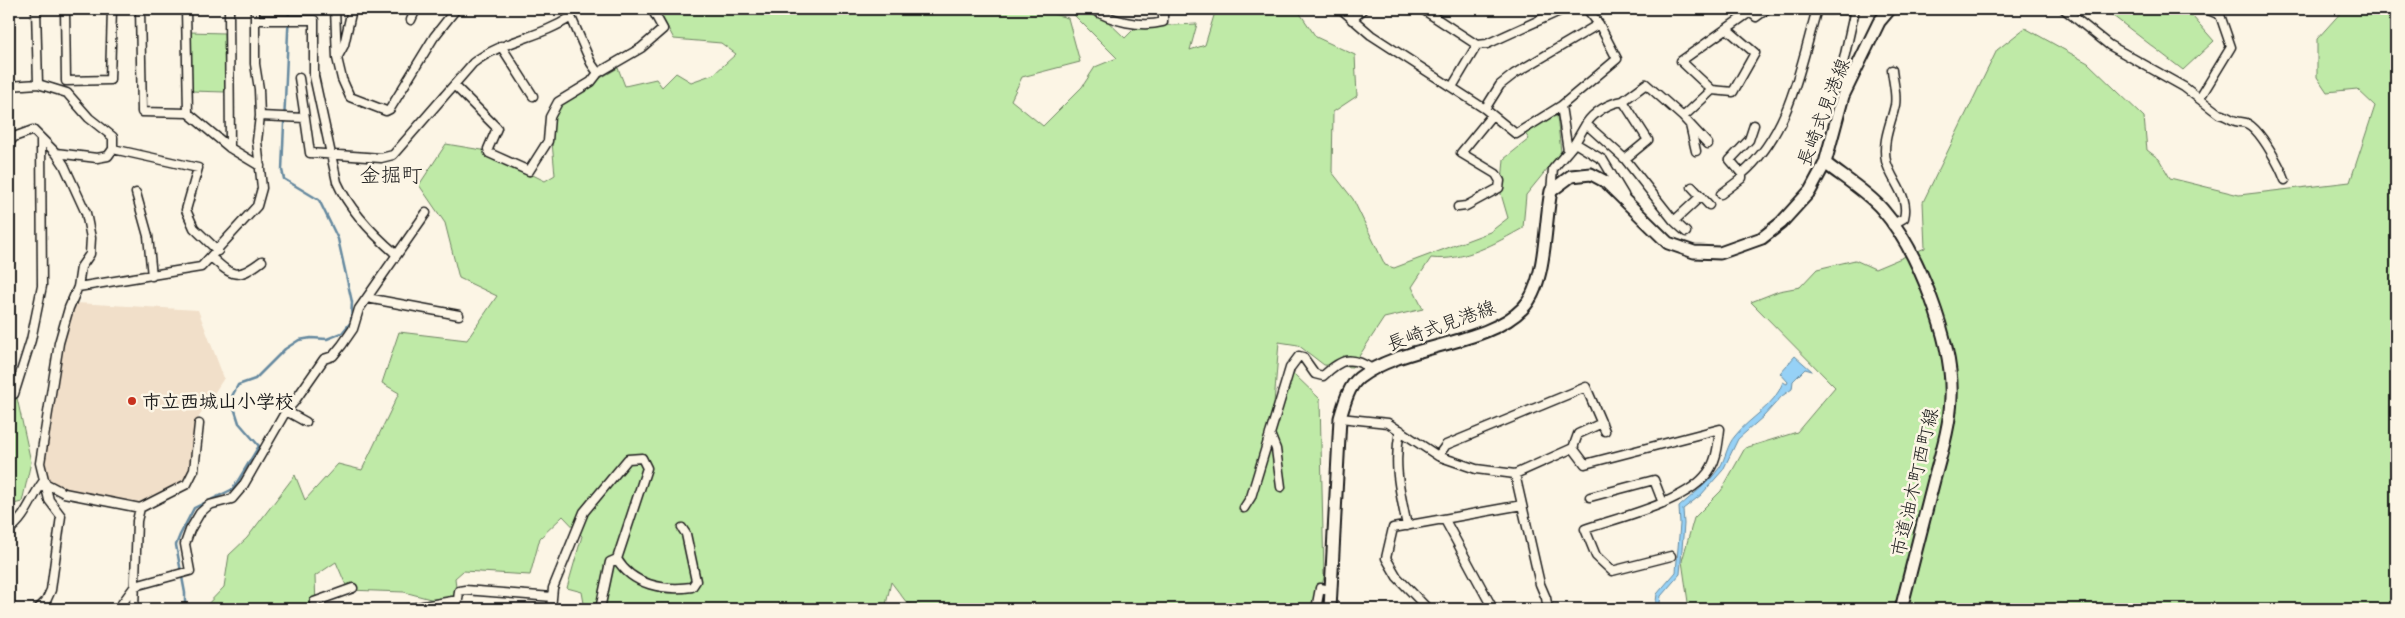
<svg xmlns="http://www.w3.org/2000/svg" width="2405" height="618" viewBox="0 0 2405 618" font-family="'Patrick Hand','Klee One',sans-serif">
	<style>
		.built { fill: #f1dfc9 }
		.green { fill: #bfeaa7; stroke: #6e8362 }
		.water { fill: #96d1f6; stroke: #65899f }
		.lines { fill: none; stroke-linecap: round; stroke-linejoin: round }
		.stream { stroke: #65899f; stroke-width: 2.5 }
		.street-casing { stroke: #1c1c1c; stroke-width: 11 }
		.secondary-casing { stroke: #1c1c1c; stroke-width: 15 }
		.street { stroke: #fcf5e5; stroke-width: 8 }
		.secondary { stroke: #fcf5e5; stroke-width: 11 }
		.poi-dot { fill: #c8321e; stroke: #fcf5e5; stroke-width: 2 }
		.labels { text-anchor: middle; stroke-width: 5; stroke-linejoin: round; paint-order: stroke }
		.street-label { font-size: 19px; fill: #1c1c1c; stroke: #fcf5e5 }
		.poi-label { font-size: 19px; font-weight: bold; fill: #1c1c1c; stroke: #fcf5e5; text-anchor: start }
		.quarter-label { font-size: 21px; fill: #1c1c1c; stroke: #fcf5e5 }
	</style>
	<rect width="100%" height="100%" fill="#fcf5e5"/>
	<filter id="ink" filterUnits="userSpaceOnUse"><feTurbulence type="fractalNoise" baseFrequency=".02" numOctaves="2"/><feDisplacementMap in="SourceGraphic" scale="10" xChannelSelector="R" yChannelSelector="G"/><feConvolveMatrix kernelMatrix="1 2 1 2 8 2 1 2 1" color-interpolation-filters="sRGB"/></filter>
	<g filter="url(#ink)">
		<!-- built -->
		<path class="built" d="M76,303L198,310L224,378L195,423L189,470L182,481L139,502L63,489L48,479L44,461L64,340Z"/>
		<!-- green -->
		<path class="green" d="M658,9H1051L1053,14L1068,18L1080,62L1022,77L1011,100L1043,126L1082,87L1095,67L1117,58L1072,13L1100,14L1125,38L1142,21L1150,26L1197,24L1190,50L1205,45L1216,9H1297L1316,37L1355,55L1357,96L1333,112L1332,172L1353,199L1385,265L1394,268L1490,232L1508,218L1501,194L1504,159L1529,139L1520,126L1557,116L1561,152L1526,195L1523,228C1496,243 1464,262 1431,258L1412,287L1423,309L1384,318L1352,367L1324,365L1298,345L1279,342L1274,403L1294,374L1320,399L1324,577L1319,598L1318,609H933L907,603L891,582L885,609H585L582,592L567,588L582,536L563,516L540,538L530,575L463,571L455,578L457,597L438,601L404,592L348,590L336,562L315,576L316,609H203L224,587L229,555L247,538L295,475L305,500L338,464L362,470L399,393L382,383L399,332L467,340L497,296L459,278L445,223L419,185L446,144L482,150L545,181L555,175L550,120L569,96L618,68L625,86L656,79L662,87L676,73L691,82L714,74L736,54L721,43L674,39Z
			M2104,9H2186L2214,41L2183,70Z
			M2344,9H2396V609H1689L1682,561L1694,518L1721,491L1745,448L1797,432L1835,387L1751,302L1779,291L1800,287L1817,269L1855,260L1875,269L1925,248L1923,202L1997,50L2025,28L2088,63L2144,117L2147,150L2159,159L2170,178L2239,195L2350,182L2375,106L2357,89L2327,92L2317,77V39Z
			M190,32L224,33L225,92L191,91Z
			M17,398L31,462L22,502L9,505V399Z"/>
		<!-- water -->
		<path class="water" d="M1795,356L1812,371L1805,369L1793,381L1792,389L1782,396L1764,416L1738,439L1723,470L1701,495L1683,509L1684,524L1680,574L1661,596L1659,609H1655L1657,594L1676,572L1680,524L1679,507C1693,494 1709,483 1720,467C1726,457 1727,445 1735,436C1751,416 1774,407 1783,382L1787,384L1788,382L1780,373Z"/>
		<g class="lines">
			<!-- stream -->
			<path class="stream" d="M185,609V593L176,545L180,535L194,508L233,489L259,446L239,423L231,398L238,385L255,379L285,349L299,340L311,338L327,339L342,333L351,322L352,302L338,239L319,200L284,179L282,170L289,9"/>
			<defs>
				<path id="street" d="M36,9L38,84
					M65,9L66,81L110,80L112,9
					M140,9L142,112L188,113L230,148L260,166
					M186,9L188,113
					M229,9L230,148
					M335,9L337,58L342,79L350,97L386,111L390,109L434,37L456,9
					M1092,9C1112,21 1140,28 1163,22V9
					M1341,9L1371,35L1485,109L1500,85L1514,74L1599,24L1587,9
					M1422,9L1477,45L1487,44L1564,9
					M2064,9L2109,45L2184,87L2219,114C2226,115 2228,118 2233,120C2238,123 2244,121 2248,124C2261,131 2280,166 2285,180
					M256,20H314V76L337,182C349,209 374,235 396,254
					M411,20L416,9
					M1352,20L1363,9
					M501,46L533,96
					M338,56L344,45L352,9
					M1892,70C1893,81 1897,94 1895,105C1891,124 1882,140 1886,161C1891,181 1910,196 1904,218L1892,225
					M299,78L305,118
					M454,85L497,128L488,149L489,153L529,171L548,141L550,117L558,102L591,82L598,73
					M9,86L38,84L67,93L89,118L113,137V149L108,156L97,158L56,153
					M1452,87L1477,45
					M1712,90L1733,92L1755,53L1727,29
					M2200,98L2231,47L2220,15L2206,9
					M1561,106L1568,151
					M1485,109L1516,134L1561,106L1617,59L1599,24
					M260,116L305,118L310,153L381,158L393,155L473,63C503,40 540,38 571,17L591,63L598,73L641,48L663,29L652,9
					M1683,117L1708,144
					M1586,124C1594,112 1609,103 1623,101
					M1690,125L1696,151
					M1754,125L1749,140L1730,160L1742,174C1790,133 1800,67 1817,9C1830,11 1840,8 1852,10L1854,14L1841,72L1843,94
					M9,143L14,137L33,130L56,153L64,165L86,213L91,238L90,254L81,267L78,287L69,308L59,343L40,463L49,500L61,516L51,590L46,601L38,609
					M1575,143L1586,124L1625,159L1648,140L1623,101L1646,84L1683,117L1712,90L1681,61L1750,12L1756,17L1767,9
					M113,149L198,168L186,210L194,228L218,251
					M1625,159L1674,221L1701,196
					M1692,187L1709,205
					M1551,191L1553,169L1575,143L1603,160L1624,195
					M136,193L148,236L152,276
					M1721,194L1742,178V174
					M1458,207L1466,206L1499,188L1500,181L1496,174L1461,153L1492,115
					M1674,221L1686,232
					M211,257C233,277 237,280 262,261
					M78,287L201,267L257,206L262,188L257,141L260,116L259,89L255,64V9
					M367,298L459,315
					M14,394L31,340L42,286L41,139
					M286,411L306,422
					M1340,418L1388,423L1438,456L1476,469L1515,474L1540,584L1546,598L1548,609
					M1400,430C1393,466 1400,491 1407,526
					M1270,434L1276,449L1281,487
					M1573,448L1578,434L1602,423
					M1438,456L1446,445L1586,387L1605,431
					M1515,474L1573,448L1585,464L1720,429C1718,445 1717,463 1705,476C1682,503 1618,518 1585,529L1596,556L1612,571L1671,556
					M43,482L64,493L140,508L137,521L134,609
					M1590,497L1654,480L1663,503
					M140,508L187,484L194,470L199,424
					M1244,508L1251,497L1290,368L1299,356L1303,357L1315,374L1323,376C1342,358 1351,355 1374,370
					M1445,520L1493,609
					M9,530C26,518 31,498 43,482
					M617,559C632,585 664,591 692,587L696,581L686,534L682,528
					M118,609L135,586L190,571L185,544L190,530L200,513L209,505L232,499L243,486L286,411L294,402L324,359L333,356L342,345L353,329L359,309L426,213
					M317,609L314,602L353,588
					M406,609L458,600L459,591L465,590L552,597
					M551,609L553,588L584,512L628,459L642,458L647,468L617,559L610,562L600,609
					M1316,609L1320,588L1331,590
					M1428,609L1397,577L1386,558L1393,528L1522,505"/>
				<path id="secondary" d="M1825,163C1844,178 1866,191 1882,209C1918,250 1954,343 1951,398C1950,426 1941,454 1934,480C1923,523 1912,566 1901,609
					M1330,609L1340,418C1344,405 1348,387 1359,378C1402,344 1487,346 1523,308C1547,283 1544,225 1551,191L1571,176L1591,174L1606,182L1668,243L1694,252L1720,253L1762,238L1781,223L1810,191L1825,163L1843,96L1879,22L1890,9"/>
			</defs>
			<!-- street casing -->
			<use href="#street" class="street-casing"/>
			<!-- secondary casing -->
			<use href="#secondary" class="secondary-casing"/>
			<!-- street -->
			<use href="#street" class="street"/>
			<!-- secondary -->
			<use href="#secondary" class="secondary"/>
		</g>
	</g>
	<!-- markers -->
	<circle class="poi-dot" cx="132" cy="401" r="5"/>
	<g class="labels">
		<!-- street labels -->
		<g class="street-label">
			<text transform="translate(1823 112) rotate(-69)" y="7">長崎式見港線</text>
			<text transform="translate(1441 325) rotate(-20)" y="7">長崎式見港線</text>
			<text transform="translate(1914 482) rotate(-77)" y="7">市道油木町西町線</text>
		</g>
		<!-- poi labels -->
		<g class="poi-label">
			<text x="142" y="408">市立西城山小学校</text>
		</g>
		<!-- quarter labels -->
		<g class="quarter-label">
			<text x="391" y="182">金掘町</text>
		</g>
	</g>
	<!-- margin -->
	<rect width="2405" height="618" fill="none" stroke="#fcf5e5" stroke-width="30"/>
	<rect x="15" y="15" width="2375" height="588" fill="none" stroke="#1c1c1c" stroke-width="2" filter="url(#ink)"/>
</svg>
